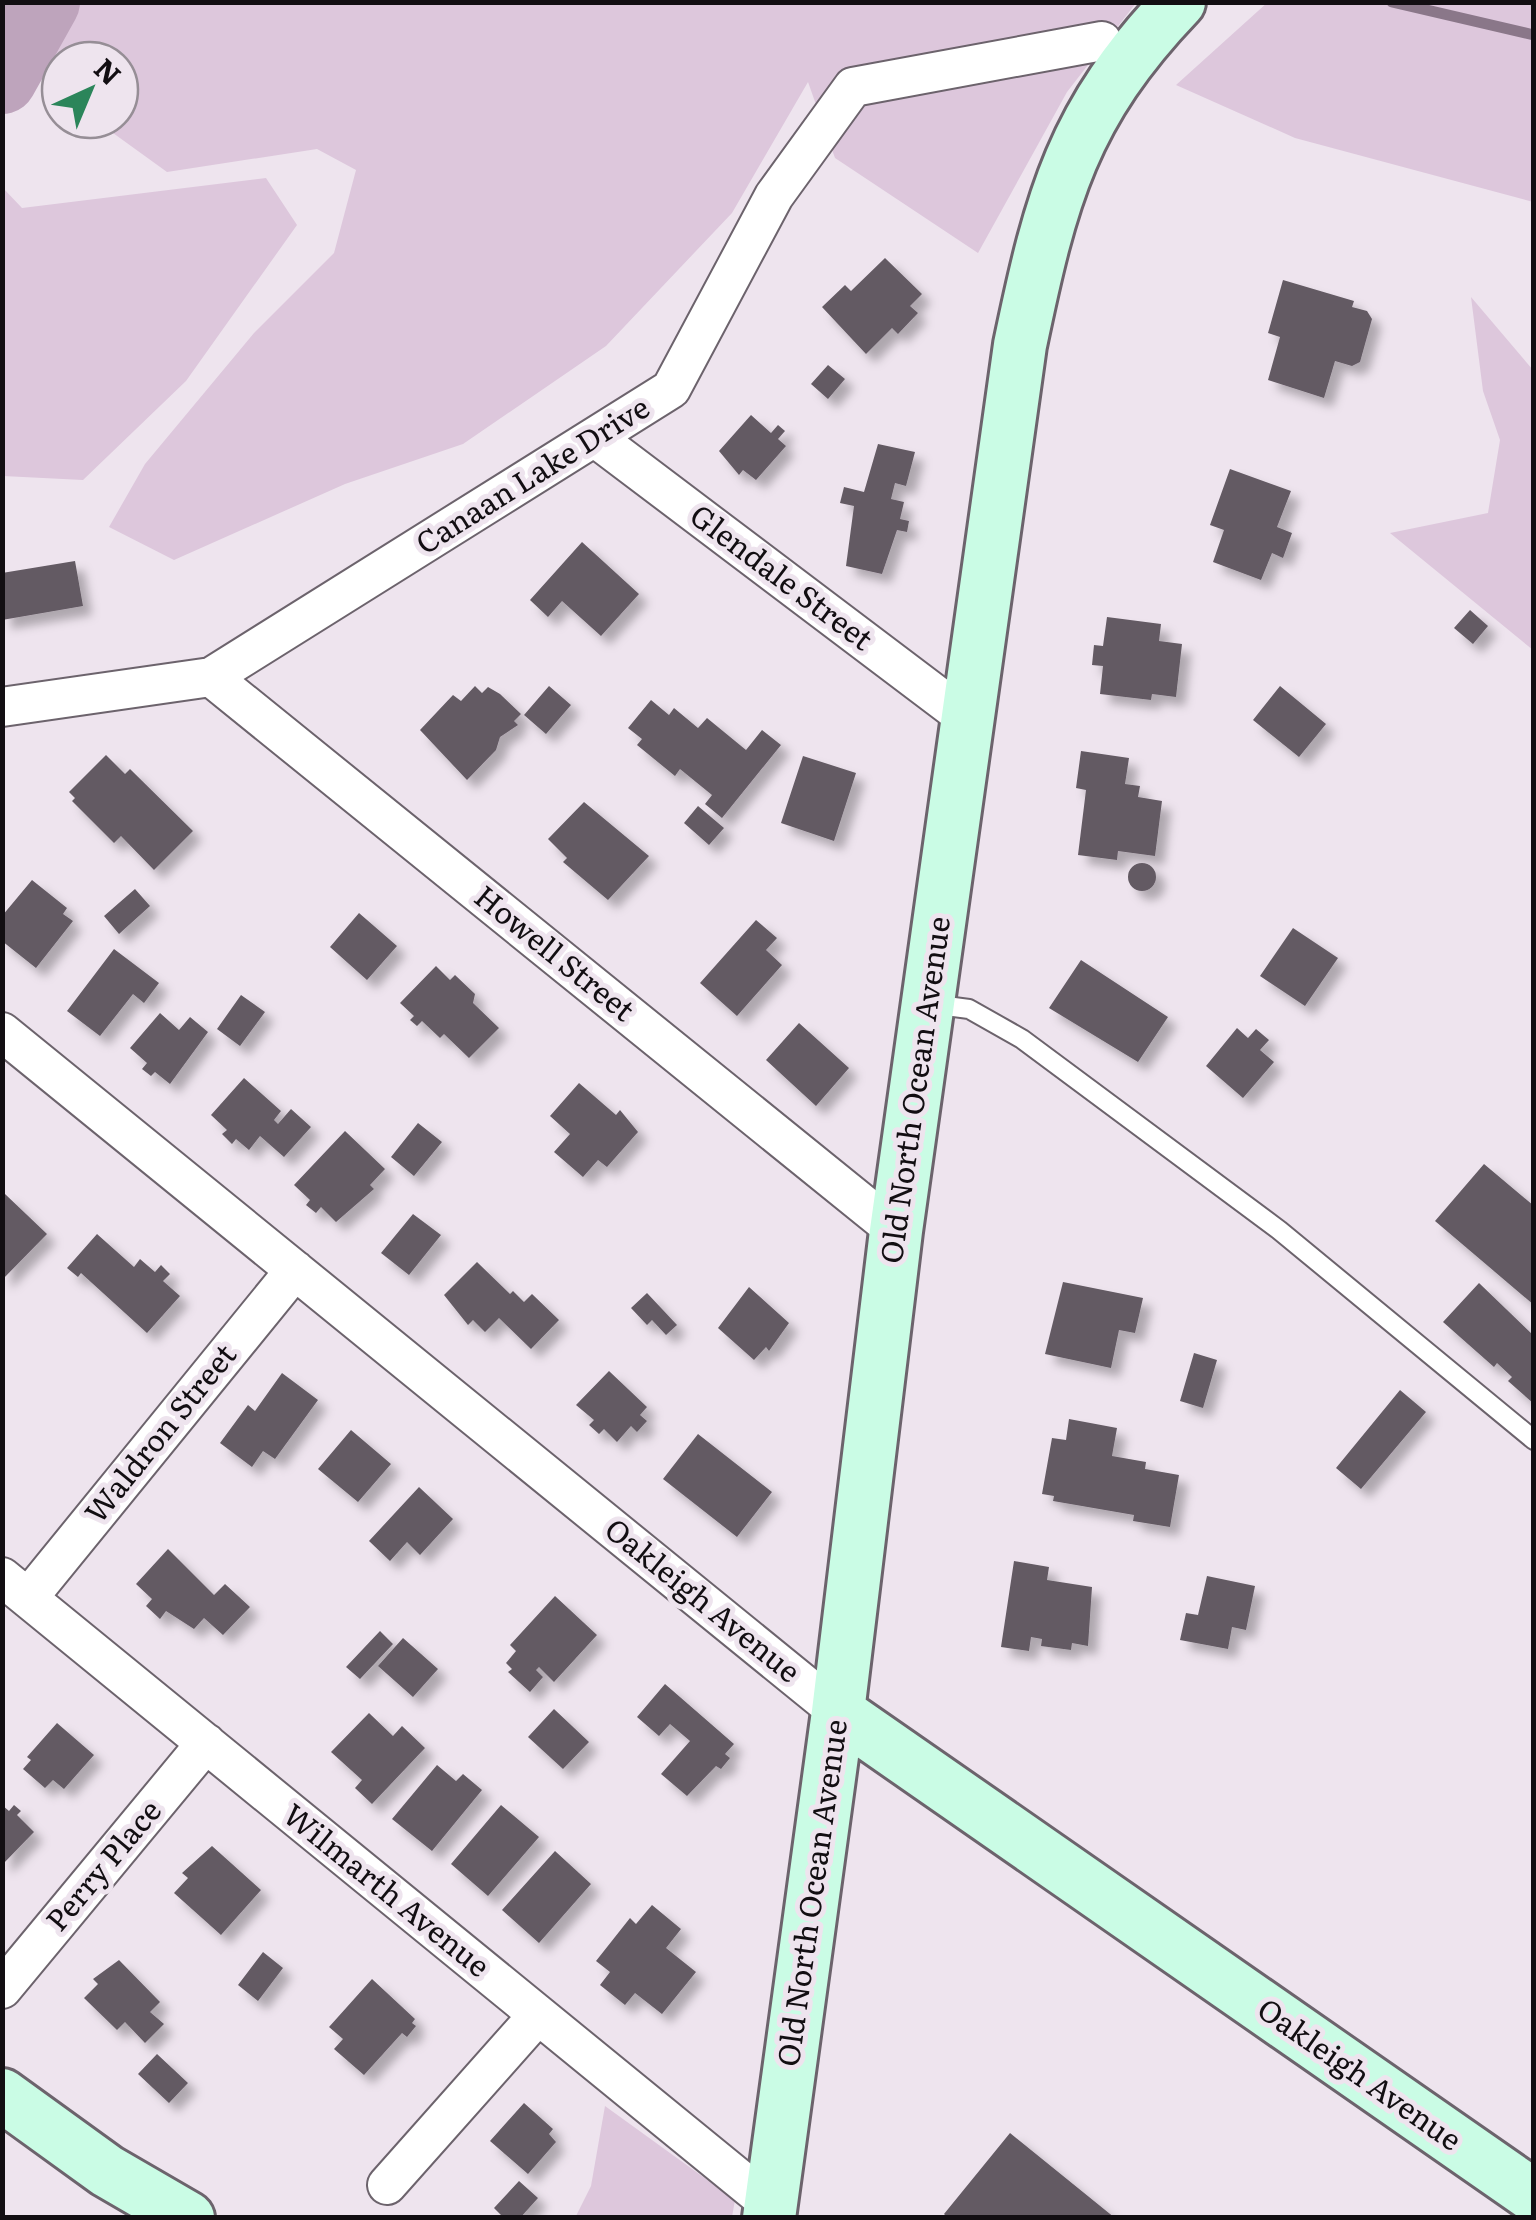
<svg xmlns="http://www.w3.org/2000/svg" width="1536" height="2220" viewBox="0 0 1536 2220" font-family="Literata,serif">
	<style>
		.green { fill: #ddc7dc }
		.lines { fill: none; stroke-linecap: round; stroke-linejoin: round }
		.stream { stroke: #8a7789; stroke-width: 11 }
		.river { stroke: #bea4bc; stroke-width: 70 }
		.building { fill: #635a63; filter: url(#shadow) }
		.lane-casing { stroke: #6c636c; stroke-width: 22 }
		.street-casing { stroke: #6c636c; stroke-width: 42 }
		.secondary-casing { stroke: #6c636c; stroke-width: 58 }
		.lane { stroke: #fff; stroke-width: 18 }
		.street { stroke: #fff; stroke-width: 38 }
		.secondary { stroke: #cafce5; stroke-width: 52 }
		.labels { text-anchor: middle; stroke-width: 10; stroke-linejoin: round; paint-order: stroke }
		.street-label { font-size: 30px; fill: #120e12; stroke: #eee4ee }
	</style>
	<defs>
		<filter id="shadow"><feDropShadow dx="9" dy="9" stdDeviation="5" flood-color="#0004"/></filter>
	</defs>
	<rect width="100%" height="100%" fill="#eee4ee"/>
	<!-- green -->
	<path class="green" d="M1268,2L1533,3V202L1295,138L1176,85Z
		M3,3H1136L1067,92L978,253L835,158L808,82L732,213L606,346L463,444L345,484L174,560L109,527L145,464L254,333L334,253L356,170L317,149L167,172L113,133L104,120H120V60H60V69L3,98Z
		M266,178L297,225L186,381L83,480L3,476V188L22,208Z
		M1471,297L1533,370V650L1390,533L1488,513L1500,440L1483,391Z
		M605,2106L735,2200L732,2217L575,2218L591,2186Z"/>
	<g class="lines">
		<!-- stream -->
		<path class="stream" d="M1392,2L1534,35"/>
		<!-- river -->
		<path class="river" d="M2,79L45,2"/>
	</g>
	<!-- building -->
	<path class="building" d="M885,258L922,294L910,306L918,313L898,334L892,328L866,354L822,307L845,285L851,291Z
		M1283,280L1354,301L1352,307L1367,311L1372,319L1360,362L1352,366L1335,361L1324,398L1268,380L1280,337L1268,333Z
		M828,365L845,379L828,399L811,384Z
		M751,415L771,433L778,425L785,431L778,439L786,446L756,480L743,470L739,475L719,451Z
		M878,444L915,452L906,486L895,483L891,499L904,502L900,519L909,521L907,532L897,530L882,574L846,566L854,506L840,503L844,487L864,492Z
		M1230,469L1291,491L1277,527L1292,533L1283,558L1272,553L1261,580L1213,562L1224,530L1210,525Z
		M582,542L639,594L601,636L562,601L548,617L530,600Z
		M75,561L83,606L2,620V573Z
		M1470,610L1488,626L1473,644L1454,628Z
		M1107,617L1161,624L1159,641L1182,644L1176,697L1152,694L1151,700L1100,694L1103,666L1092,665L1094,645L1103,646Z
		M475,686L482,693L488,687L500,694L521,714L514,721L518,725L500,737L496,750L467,780L420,730L453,695L461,701Z
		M549,686L571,705L546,734L524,715Z
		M1280,686L1326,724L1299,757L1253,720Z
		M651,700L669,715L674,708L698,728L707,718L746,750L762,730L781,745L722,818L705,804L712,795L680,769L675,776L637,745L642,739L628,728Z
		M1081,751L1129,758L1125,784L1140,786L1138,797L1162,801L1155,856L1118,851L1117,860L1078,855L1086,790L1076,788Z
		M106,755L125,774L130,769L193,831L154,870L121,836L114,843L72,801L75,798L69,792Z
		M803,756L856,773L834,841L781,823Z
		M584,802L649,856L608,900L563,862L567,858L548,839Z
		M698,806L724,828L709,845L684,823Z
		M1128 877a14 14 0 1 1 28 0a14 14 0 1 1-28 0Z
		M32,880L67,908L63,914L73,921L36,968L2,941V916Z
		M135,889L150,906L119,934L104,916Z
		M359,913L397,946L367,980L330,947Z
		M756,920L777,938L766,950L782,965L737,1016L700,983Z
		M1293,928L1338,958L1305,1006L1260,976Z
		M114,949L159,983L144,1003L133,994L100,1036L67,1011Z
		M1081,960L1168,1017L1138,1062L1049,1008Z
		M436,966L450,980L455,975L475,994L473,1003L499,1028L469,1058L444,1034L440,1038L422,1021L417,1026L410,1020L414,1016L400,1003Z
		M241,995L265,1012L240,1046L217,1029Z
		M160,1013L179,1030L190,1017L208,1032L170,1084L155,1072L151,1076L142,1069L147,1063L130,1048Z
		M799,1023L849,1068L816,1106L766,1060Z
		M1237,1028L1248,1038L1256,1029L1269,1040L1260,1050L1274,1062L1243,1098L1206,1066Z
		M244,1078L281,1111L274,1120L278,1124L291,1109L311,1127L284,1157L260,1136L249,1150L236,1139L232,1144L222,1134L227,1130L211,1115Z
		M579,1083L616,1115L620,1110L638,1132L607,1167L598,1160L583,1177L554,1152L570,1134L550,1116Z
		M418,1123L442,1142L414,1176L391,1157Z
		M345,1131L385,1169L370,1185L374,1189L336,1222L321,1207L316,1213L306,1205L310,1200L294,1185Z
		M1484,1164L1534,1206V1305L1435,1221Z
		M5,1194L47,1234L2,1280V1196Z
		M413,1214L441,1235L409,1275L381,1253Z
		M97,1234L134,1267L140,1259L155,1272L161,1265L170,1274L163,1281L180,1296L147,1333L81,1273L78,1277L67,1268Z
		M477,1262L510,1294L513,1291L524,1302L532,1294L559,1320L531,1349L499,1318L485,1332L473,1320L468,1325L444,1295Z
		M1063,1282L1143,1298L1135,1333L1119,1330L1111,1368L1045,1354Z
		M1479,1283L1534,1336V1404L1508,1381L1512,1377L1497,1363L1494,1367L1443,1322Z
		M749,1287L789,1323L769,1351L766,1347L754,1360L718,1328Z
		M647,1293L677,1325L666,1335L652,1320L647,1325L631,1308Z
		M1194,1353L1217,1360L1203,1408L1180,1401Z
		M609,1371L647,1407L640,1415L647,1421L637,1432L631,1426L617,1442L604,1429L599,1434L589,1425L594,1420L576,1405Z
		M282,1373L318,1400L275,1459L263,1451L252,1467L220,1443L248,1405L255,1411Z
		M1400,1390L1426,1412L1361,1489L1336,1468Z
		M1069,1419L1117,1428L1112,1456L1146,1462L1145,1469L1179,1475L1170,1527L1133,1521L1134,1515L1053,1501L1054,1496L1042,1494L1052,1438L1066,1440Z
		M351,1430L391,1464L358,1502L318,1469Z
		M698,1434L772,1492L737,1537L663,1479Z
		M419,1487L453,1519L420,1555L407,1542L390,1561L369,1541Z
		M168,1549L214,1595L225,1584L250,1607L223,1635L204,1618L194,1629L166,1611L160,1619L146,1606L152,1599L136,1584Z
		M1014,1561L1049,1567L1047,1580L1092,1587L1088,1646L1072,1643L1071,1650L1041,1646L1042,1639L1031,1637L1029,1651L1001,1647Z
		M1207,1576L1255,1586L1246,1630L1232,1627L1228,1649L1180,1640L1186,1613L1198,1615Z
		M555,1596L597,1635L554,1682L539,1667L536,1670L543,1677L530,1692L508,1672L512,1669L506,1663L516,1651L510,1645Z
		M380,1631L393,1644L360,1679L346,1667Z
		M403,1638L438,1669L413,1697L378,1666Z
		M665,1684L734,1744L725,1754L730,1758L721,1769L716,1766L687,1796L661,1774L690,1741L670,1724L659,1736L637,1717Z
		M554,1709L589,1742L563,1769L528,1737Z
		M369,1713L393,1736L402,1726L425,1748L372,1804L355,1788L362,1780L331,1752Z
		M57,1723L94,1755L64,1789L53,1780L45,1788L23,1769L31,1760L27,1757Z
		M437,1765L456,1781L463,1774L482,1790L432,1851L392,1819Z
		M2,1805L9,1811L14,1805L21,1811L17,1815L34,1832L2,1865Z
		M501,1805L539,1837L488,1896L451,1864Z
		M212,1846L261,1890L221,1935L174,1893L188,1878L182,1873Z
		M555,1851L591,1884L539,1943L502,1910Z
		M652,1905L681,1929L666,1948L696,1972L662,2014L635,1993L625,2005L600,1985L610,1972L596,1961L630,1918L636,1924Z
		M263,1952L283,1968L258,2001L238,1985Z
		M119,1960L160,2002L150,2012L164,2024L145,2043L125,2022L117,2030L84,1998L98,1984L93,1979Z
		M372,1979L415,2019L412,2023L416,2026L407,2037L402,2033L364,2075L334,2049L343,2039L329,2027Z
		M157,2054L188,2083L169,2103L138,2074Z
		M524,2103L553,2129L549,2134L556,2142L528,2174L490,2141Z
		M1010,2133L1115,2218H948L944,2214Z
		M519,2181L538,2198L520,2218H504L494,2208Z"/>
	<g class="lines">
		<defs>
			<path id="lane" d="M931,1004L969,1009L1022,1039L1279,1230L1534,1440"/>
			<path id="street" d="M597,439L965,717
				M211,677L896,1231
				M2,707L211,677L671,389L774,196L853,87L1102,41
				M2,1032L838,1712
				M2,1577L770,2204
				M28,1598L295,1270
				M2,1989L206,1743
				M387,2185L538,2015"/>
			<path id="secondary" d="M838,1712L1534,2196
				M2,2095L107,2171L188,2218
				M769,2218L838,1712L896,1231L1020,345C1051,197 1072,114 1179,2"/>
		</defs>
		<!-- lane casing -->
		<use href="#lane" class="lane-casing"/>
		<!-- street casing -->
		<use href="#street" class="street-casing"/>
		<!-- secondary casing -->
		<use href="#secondary" class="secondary-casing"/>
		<!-- lane -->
		<use href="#lane" class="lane"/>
		<!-- street -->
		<use href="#street" class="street"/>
		<!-- secondary -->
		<use href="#secondary" class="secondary"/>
	</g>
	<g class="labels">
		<!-- street labels -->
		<g class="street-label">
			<text transform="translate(533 476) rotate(-32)" y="10">Canaan Lake Drive</text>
			<text transform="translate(781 578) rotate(37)" y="10">Glendale Street</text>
			<text transform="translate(554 954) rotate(39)" y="10">Howell Street</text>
			<text transform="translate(916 1090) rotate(-82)" y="10">Old North Ocean Avenue</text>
			<text transform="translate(161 1434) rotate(-51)" y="10">Waldron Street</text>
			<text transform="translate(702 1601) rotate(39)" y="10">Oakleigh Avenue</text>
			<text transform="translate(104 1866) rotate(-50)" y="10">Perry Place</text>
			<text transform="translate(386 1891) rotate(39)" y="10">Wilmarth Avenue</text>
			<text transform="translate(813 1893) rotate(-82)" y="10">Old North Ocean Avenue</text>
			<text transform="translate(1359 2075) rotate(35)" y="10">Oakleigh Avenue</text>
		</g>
	</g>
	<!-- border -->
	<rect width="1536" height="2220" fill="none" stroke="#120e12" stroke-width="10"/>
	<!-- north arrow -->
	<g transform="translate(90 90) rotate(44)"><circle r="48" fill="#eee4ee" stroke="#968e96" stroke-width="2.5"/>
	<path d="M0-8L18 38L0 25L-18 38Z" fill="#2b855a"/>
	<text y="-15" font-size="28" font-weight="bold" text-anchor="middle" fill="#120e12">N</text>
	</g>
</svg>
